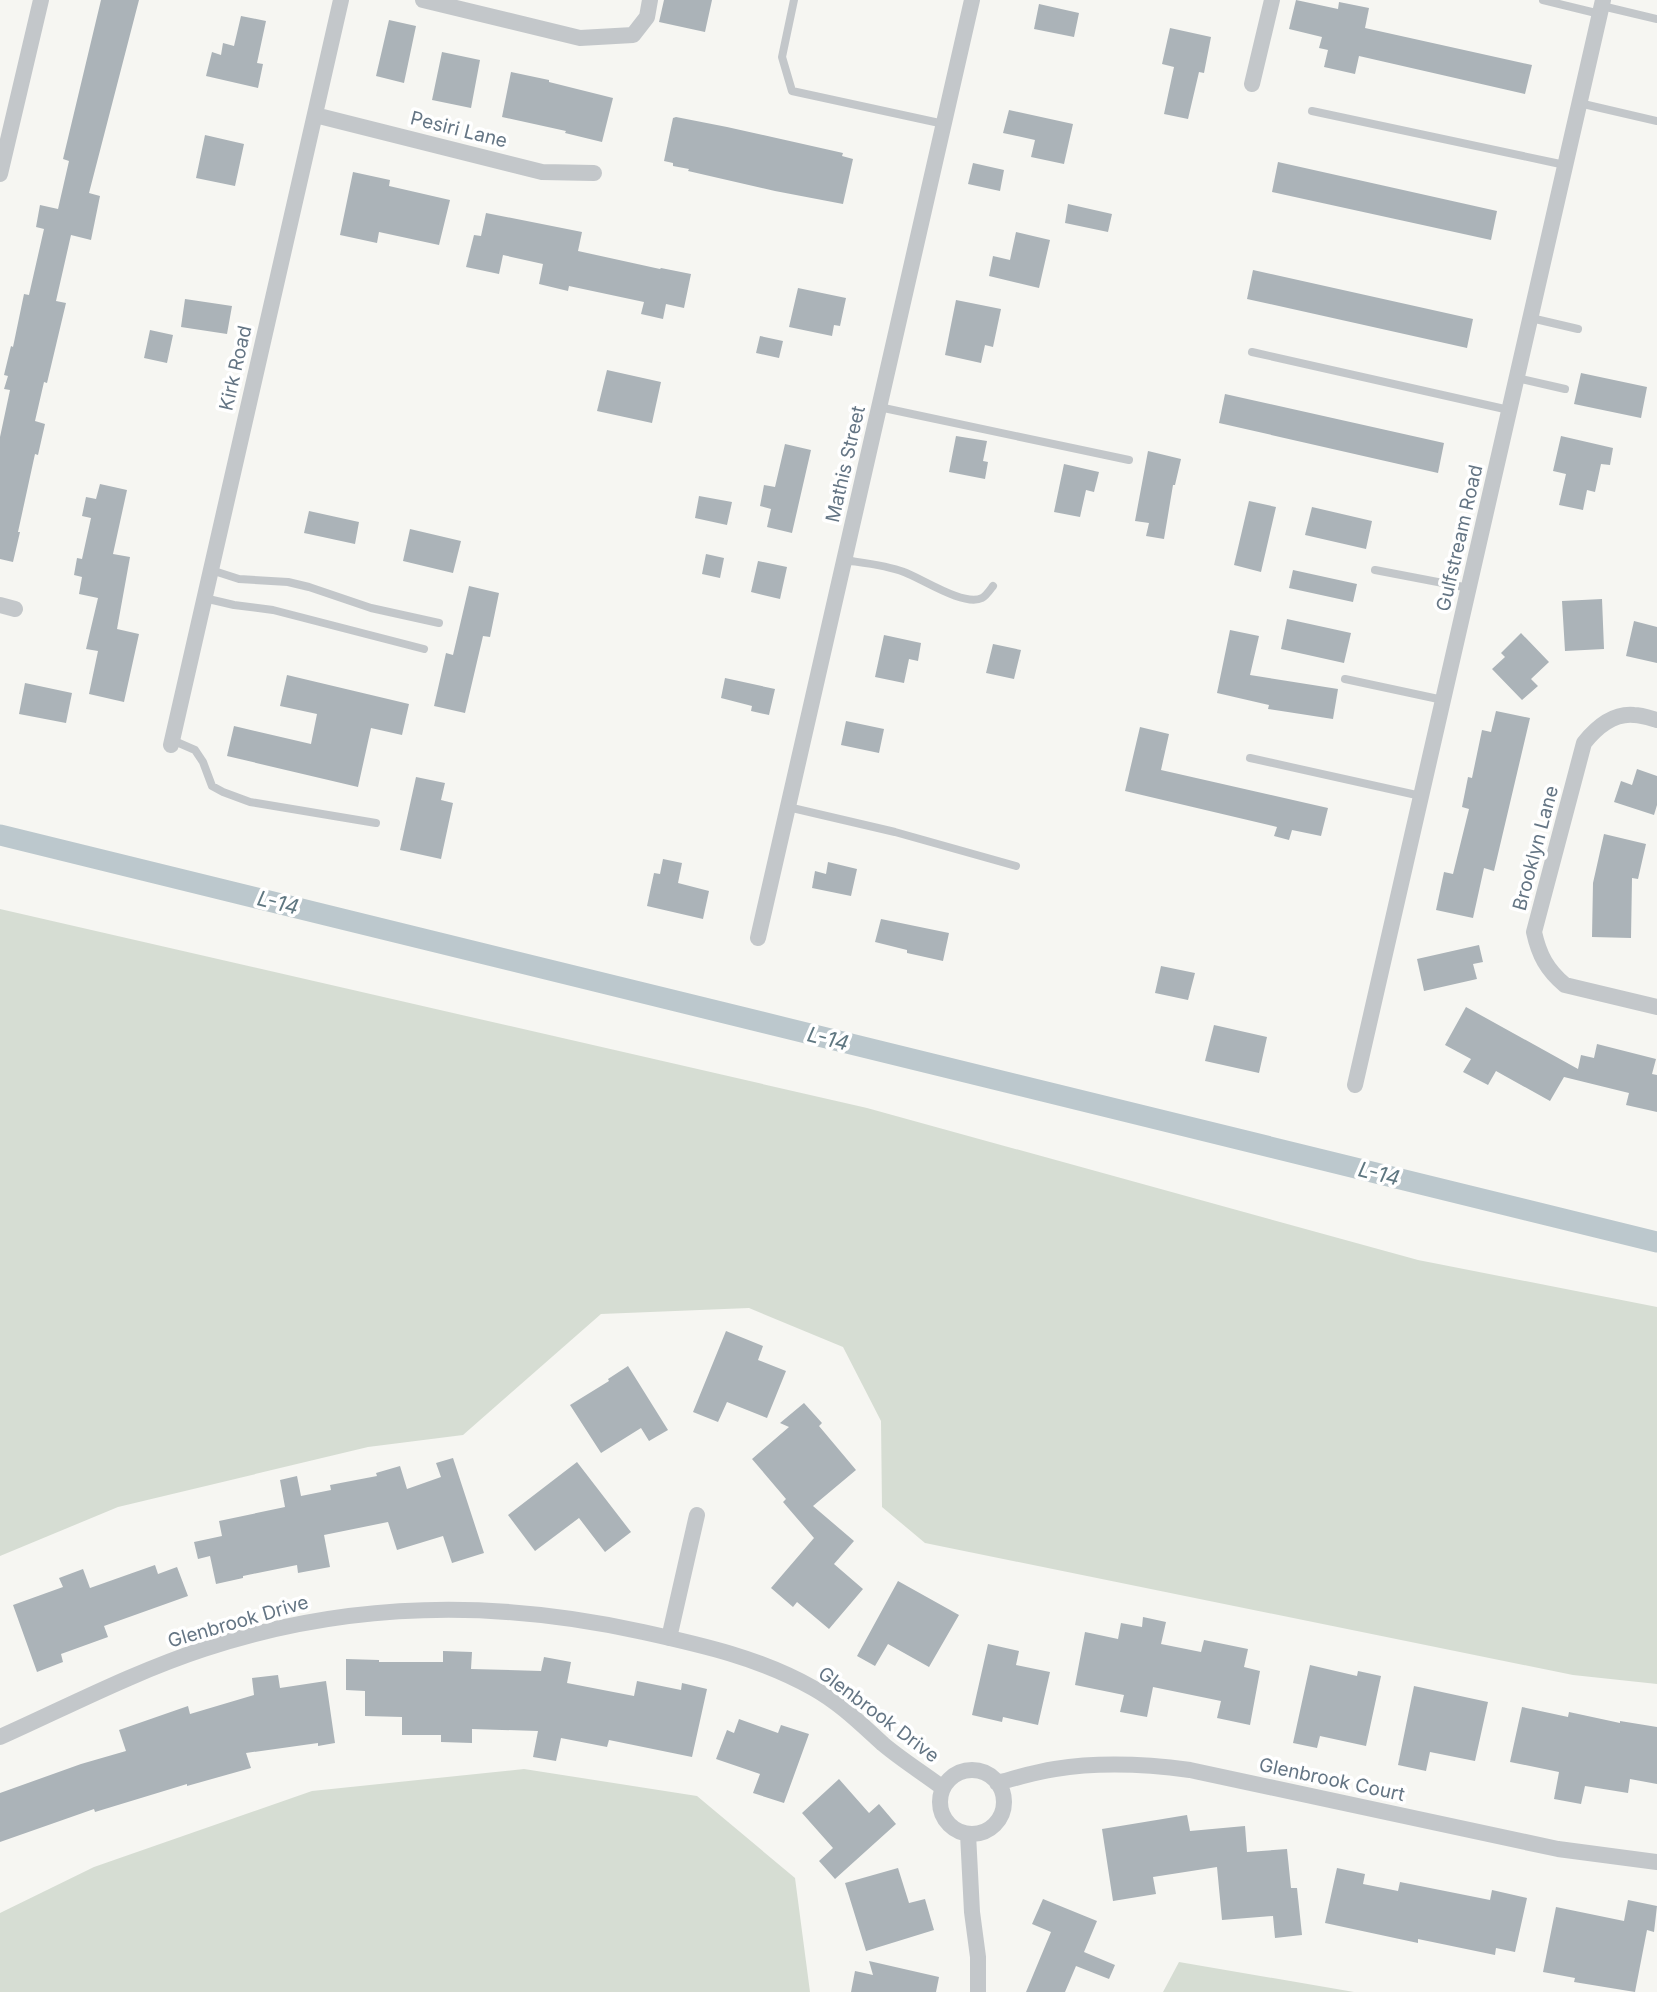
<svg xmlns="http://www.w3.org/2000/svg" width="1657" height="1992" viewBox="0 0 1657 1992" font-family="Inter,sans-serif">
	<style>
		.green { fill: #d6ddd3 }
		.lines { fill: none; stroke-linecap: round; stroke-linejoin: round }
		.canal { stroke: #bcc8cd; stroke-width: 21 }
		.building { fill: #abb3b8 }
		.service { stroke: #c3c7ca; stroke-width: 8 }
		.minor { stroke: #c3c7ca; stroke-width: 16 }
		.labels { text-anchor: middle; stroke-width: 7; stroke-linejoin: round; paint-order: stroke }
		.street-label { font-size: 19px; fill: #647584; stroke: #fff }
		.water-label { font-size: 21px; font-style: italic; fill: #5f7781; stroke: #fff }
	</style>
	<rect width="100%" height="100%" fill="#f6f6f2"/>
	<!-- green -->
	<path class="green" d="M0,909L867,1108L1418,1260L1657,1307V1684L1573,1675L925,1543L882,1507L881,1421L843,1347L749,1308L601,1314L463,1435L368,1447L118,1507L0,1556Z
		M524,1769L697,1796L795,1878L810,1992H0V1913L94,1867L312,1791Z
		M1179,1962L1354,1992H1163Z"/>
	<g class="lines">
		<!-- canal -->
		<path class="canal" d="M0,835L1657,1242"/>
	</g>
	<!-- building -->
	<path class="building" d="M101,0H139L89,193L100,196L91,240L71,235L56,301L66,303L47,383L44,382L35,421L45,424L38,455L35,454L18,532H20L13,562L0,559V437L10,390L4,389L8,376L4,375L11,346L13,347L24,294L29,295L44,229L36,227L40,205L58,209L69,161L63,159Z
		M664,0H712L705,32L659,22Z
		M1296,0L1338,9L1339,2L1369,8L1365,28L1532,65L1525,94L1359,56L1355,74L1324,67L1328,50L1319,48L1322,37L1289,29Z
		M1039,4L1079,13L1074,37L1034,29Z
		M241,16L266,21L257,63L263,64L258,88L206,76L212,52L221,55L223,43L234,46Z
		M389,20L416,26L404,83L376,76Z
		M1170,28L1211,37L1204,73L1199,72L1188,119L1164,114L1174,67L1162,64Z
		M442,52L480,60L471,108L432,100Z
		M511,72L549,80V82L613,98L602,142L565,133L566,131L502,117Z
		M1009,110L1073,124L1064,164L1031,157L1035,140L1003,133Z
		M676,117L727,127L843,153L842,156L853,159L843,204L775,191L688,171L689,169L673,166V163L664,161L673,118Z
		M205,135L244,144L235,186L196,178Z
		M1278,162L1497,211L1491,240L1272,192Z
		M973,163L1004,170L1000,191L968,184Z
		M353,172L390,180L389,186L450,200L439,245L379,232L377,243L340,235Z
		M1068,204L1112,214L1108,232L1065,223Z
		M486,213L582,232L578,251L660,269L661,268L691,274L684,308L666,304L663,319L641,314L644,302L569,286L568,291L539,284L543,264L503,255L499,274L466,267L474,235L481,236Z
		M1016,232L1050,240L1039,288L989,276L993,256L1010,260Z
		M1253,270L1473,319L1467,348L1247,299Z
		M798,288L846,298L840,326L834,325L832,336L789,327Z
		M185,299L232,306L227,334L181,327Z
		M956,300L1001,309L993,347L985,345L981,363L945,355Z
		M150,330L173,335L167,363L144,358Z
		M760,336L783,341L779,358L756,353Z
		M607,370L661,382L652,423L597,411Z
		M1581,373L1647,387L1641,418L1574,404Z
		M1225,394L1444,443L1438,473L1219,423Z
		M956,436L987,441L983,461L988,462L985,479L949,472Z
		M1561,436L1613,448L1610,465L1601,464L1595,492L1587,490L1583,510L1559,505L1566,474L1553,471Z
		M785,444L811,450L792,533L767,527L771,509L760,506L764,485L775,487Z
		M1148,451L1181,459L1175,485H1173L1164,539L1146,536L1149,523L1135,521Z
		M1064,464L1099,472L1094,492L1086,490L1080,517L1054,512Z
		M100,484L127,490L113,554L130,557L117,629L139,634L124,702L89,694L98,651L86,649L98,598L79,594L82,577L74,575L77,558L82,559L91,518L82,516L86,497L96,499Z
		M699,496L732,502L727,525L695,518Z
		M1249,501L1276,507L1261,572L1234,565Z
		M1312,507L1372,521L1366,549L1305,535Z
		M309,511L359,522L355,544L304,533Z
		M410,529L461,541L453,573L403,561Z
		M706,554L724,558L720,578L702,574Z
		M758,561L787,567L780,599L751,592Z
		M1293,570L1357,584L1353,602L1289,588Z
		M469,586L499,593L490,637L483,636L465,713L434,706L446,653L453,655Z
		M1602,599L1604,649L1565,651L1562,601Z
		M1287,619L1351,633L1344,663L1281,649Z
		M1634,621L1657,627V663L1626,656Z
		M1230,630L1259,636L1250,675L1338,689L1333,719L1268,709L1269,705L1217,693Z
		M1521,633L1549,662L1531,679L1538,686L1522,700L1492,669L1505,657L1501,653Z
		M884,635L921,643L918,661L909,659L904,683L875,677Z
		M993,644L1021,650L1014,679L986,673Z
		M287,675L409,704L402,735L371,728L358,787L227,756L234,726L311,744L317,714L280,706Z
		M725,678L775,689L769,715L751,711L752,706L721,698Z
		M25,683L72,693L66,723L19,714Z
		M1496,711L1530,718L1494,871L1484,868L1473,918L1436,910L1444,872L1453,874L1469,809L1462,807L1468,777L1472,778L1482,730L1491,732Z
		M846,721L884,729L879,753L841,745Z
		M1140,727L1169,734L1161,770L1328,808L1321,836L1292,830L1289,840L1274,836L1277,827L1125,791Z
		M1637,769L1657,776V805L1654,815L1614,802L1621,781L1632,785Z
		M416,777L445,783L441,800L453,803L441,859L400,850Z
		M1604,834L1646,844L1638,879L1632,878L1631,938L1592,937L1593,883Z
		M663,859L682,863L678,883L709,891L703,919L647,906L654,873L660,874Z
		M828,862L857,869L851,896L812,888L815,871L826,874Z
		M881,919L949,933L943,961L907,953V950L875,942Z
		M1479,945L1483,962L1473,964L1477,979L1424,991L1417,959Z
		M1161,966L1195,973L1188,1000L1155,993Z
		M1466,1007L1578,1069L1581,1055L1594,1058L1597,1044L1656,1059L1652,1074L1657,1075V1112L1626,1105L1629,1093L1564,1077L1550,1101L1496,1071L1488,1085L1463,1072L1471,1059L1445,1045Z
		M1214,1025L1267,1037L1259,1073L1205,1061Z
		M726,1331L763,1346L758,1360L786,1371L767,1418L727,1402L718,1422L693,1412Z
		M628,1366L668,1430L649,1441L641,1428L601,1453L570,1405L609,1381L608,1379Z
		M804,1403L822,1423L819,1426L856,1470L813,1506L854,1541L834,1564L863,1589L829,1629L797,1602L793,1607L771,1588L814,1538L783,1502L786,1499L752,1459L789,1427L780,1423Z
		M453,1458L484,1553L452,1563L443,1536L397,1550L388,1522L324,1535L330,1567L298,1573L297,1565L243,1576V1578L216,1584L210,1556L198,1559L194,1542L222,1536L219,1521L285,1507L280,1480L297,1476L301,1496L331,1490L330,1485L377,1476L376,1473L400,1466L407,1489L441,1477L436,1463Z
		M577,1462L631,1532L605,1552L579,1518L535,1551L508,1515Z
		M155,1565L158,1574L177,1567L188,1596L104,1626L108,1637L61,1654L63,1662L37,1672L13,1605L63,1587L59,1578L83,1569L90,1588Z
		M898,1581L959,1615L929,1667L888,1644L875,1666L857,1656Z
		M1143,1617L1166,1622L1161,1644L1201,1652L1204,1640L1248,1649L1244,1667L1260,1671L1250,1725L1217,1718L1221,1701L1153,1687L1147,1717L1120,1712L1124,1695L1075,1685L1085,1632L1118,1639L1121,1623L1142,1627Z
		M988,1644L1019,1651L1016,1665L1050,1672L1038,1725L1003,1717L1002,1722L972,1715Z
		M443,1651L472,1652L471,1669L541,1671L544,1657L571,1662L567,1683L634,1696L637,1681L681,1690L682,1683L707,1689L692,1757L609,1740L607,1747L561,1738L556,1761L533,1757L538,1731L472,1729V1743L441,1742V1735H402V1717L365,1716V1691L346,1690V1659L379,1660V1662H443Z
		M1310,1665L1357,1676L1358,1671L1381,1676L1366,1746L1320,1736L1317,1748L1293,1743Z
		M278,1675L280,1688L326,1681L335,1743L318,1746V1743L246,1753L251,1768L187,1786V1784L95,1812L94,1809L0,1842V1793L81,1764L126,1751L119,1730L188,1706L190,1714L254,1695L252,1678Z
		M1414,1686L1488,1702L1475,1761L1430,1752L1426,1771L1398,1765Z
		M1522,1707L1568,1717L1569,1712L1620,1723V1721L1657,1727V1784L1630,1779L1628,1793L1585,1786L1581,1804L1554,1799L1559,1772L1510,1762Z
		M739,1719L778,1733L781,1725L809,1734L784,1803L753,1793L760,1774L716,1759L727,1730L734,1733Z
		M839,1779L869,1813L879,1804L896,1824L835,1879L819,1861L833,1848L802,1813Z
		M1187,1815L1190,1831L1245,1826L1247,1852L1287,1849L1291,1888H1297L1302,1935L1275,1938L1273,1916L1222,1920L1217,1867L1153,1877L1156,1894L1113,1901L1102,1829Z
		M898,1868L909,1903L925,1899L934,1930L866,1951L845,1883Z
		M1337,1868L1365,1874L1363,1884L1398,1891L1400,1882L1490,1900L1492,1890L1527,1898L1515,1952L1496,1948L1495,1955L1418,1939V1943L1325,1923Z
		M1043,1899L1097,1921L1084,1952L1115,1965L1109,1979L1076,1966L1065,1992H1026L1051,1932L1032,1924Z
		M1628,1900L1657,1906L1654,1932L1647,1930L1635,1992L1574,1982L1575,1978L1543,1972L1556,1907L1624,1921Z
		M869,1961L939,1977L936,1992H851L855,1971L873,1975Z"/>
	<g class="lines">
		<!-- service -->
		<path class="service" d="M794,0L782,57L792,91L944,124
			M1543,0L1600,14
			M1602,6L1657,19
			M1579,103L1657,121
			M1312,111L1565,165
			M1531,318L1578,329
			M1252,352L1509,410
			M1517,378L1565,389
			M879,407L1129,460
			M844,560C864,563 886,565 904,572C921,578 964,607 982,598C986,596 990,590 993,586
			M211,570L239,579L288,582L309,587L371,608L439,623
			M1375,570L1469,588
			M204,598L234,605L273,610L424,649
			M1345,679L1443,700
			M172,740L195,750L203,762L212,786L223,792L250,802L376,823
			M1250,758L1421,796
			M788,807L895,832L1016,866"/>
		<!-- minor -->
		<path class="minor" d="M423,0L580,38L633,35L647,17L650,0
			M1252,84L1272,0
			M315,115L542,172L594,173
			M0,174L41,0
			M0,605L15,609
			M1657,720C1650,718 1641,715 1634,715C1613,713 1596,728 1584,743L1534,932C1539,955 1547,970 1565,985L1657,1007
			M171,745L341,0
			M758,938L972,0
			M1355,1085L1603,0
			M669,1638L697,1515
			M0,1737C67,1707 134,1672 204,1649C349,1601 495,1599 643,1632C702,1645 760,1658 813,1688C840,1703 861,1724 883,1744C902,1760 923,1773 943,1788
			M940 1802a32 32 0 1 1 64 0a32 32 0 1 1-64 0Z
			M997,1783C1016,1778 1035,1772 1055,1769C1099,1762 1145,1764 1190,1770L1558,1849L1657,1862
			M968,1834L972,1912L978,1957V1992"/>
	</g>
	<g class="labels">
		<!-- street labels -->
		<g class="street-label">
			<text transform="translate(459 129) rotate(14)" y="7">Pesiri Lane</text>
			<text transform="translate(235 368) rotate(-77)" y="7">Kirk Road</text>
			<text transform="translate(845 464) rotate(-77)" y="7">Mathis Street</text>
			<text transform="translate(1459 538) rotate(-77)" y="7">Gulfstream Road</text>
			<text transform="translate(1535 848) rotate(-75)" y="7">Brooklyn Lane</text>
			<text transform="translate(238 1621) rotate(-16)" y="7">Glenbrook Drive</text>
			<text transform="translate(879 1714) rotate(37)" y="7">Glenbrook Drive</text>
			<text transform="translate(1332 1779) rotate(12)" y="7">Glenbrook Court</text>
		</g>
		<!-- water labels -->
		<g class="water-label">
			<text transform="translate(278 903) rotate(14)" y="7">L-14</text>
			<text transform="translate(828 1039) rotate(14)" y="7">L-14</text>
			<text transform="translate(1379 1174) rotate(14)" y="7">L-14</text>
		</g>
	</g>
</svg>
